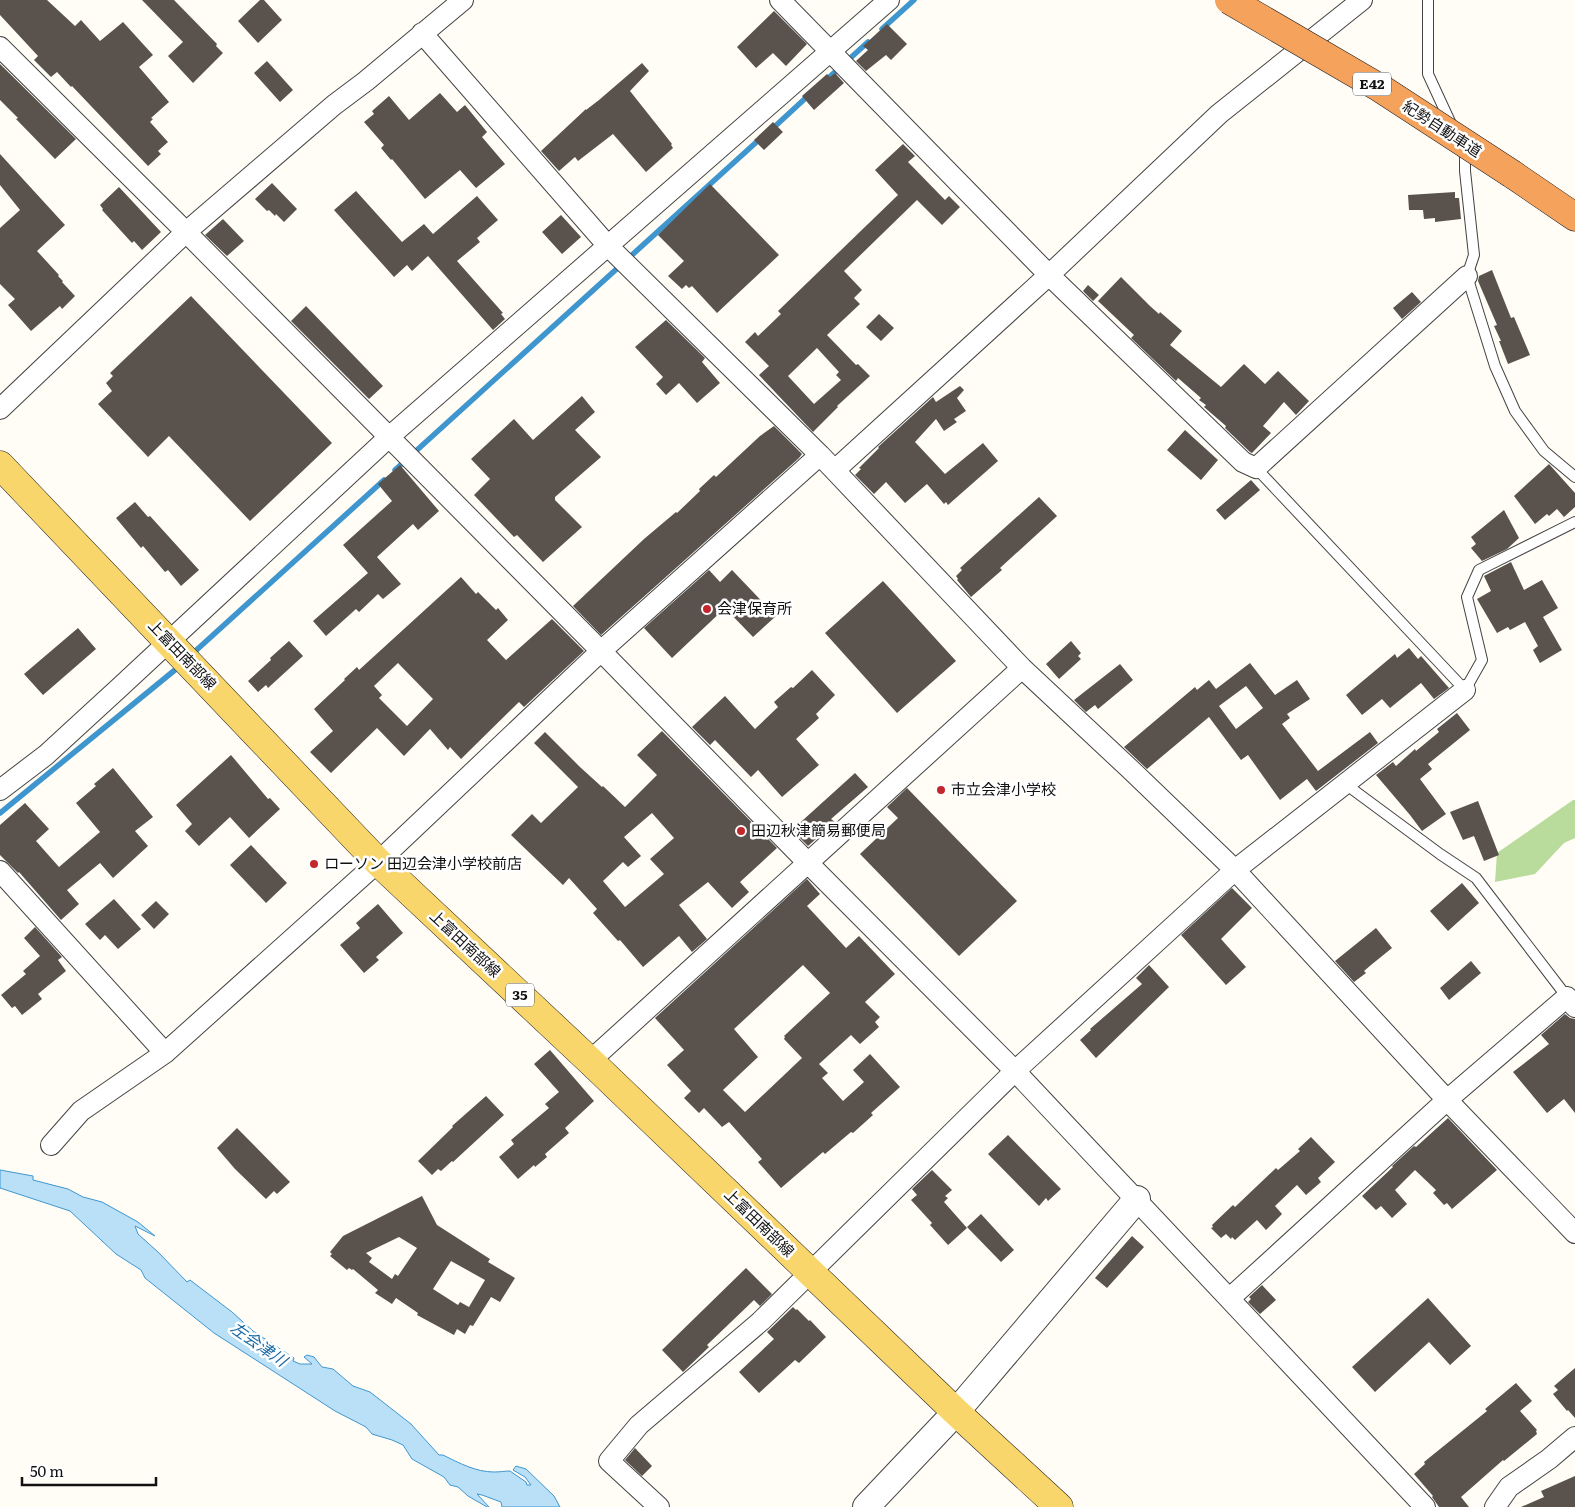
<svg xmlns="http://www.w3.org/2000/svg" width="1575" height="1507" viewBox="0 0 1575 1507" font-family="Literata,'Noto Sans JP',serif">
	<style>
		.forest { fill: #b9dc9c }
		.water { fill: #b9e0f7; stroke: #3f96cf }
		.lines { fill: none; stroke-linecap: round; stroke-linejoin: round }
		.stream { stroke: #3f96cf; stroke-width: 5.5 }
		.building { fill: #5a524d; fill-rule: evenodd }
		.service-casing { stroke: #444; stroke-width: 12 }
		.minor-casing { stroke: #444; stroke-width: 22 }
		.tertiary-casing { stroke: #444; stroke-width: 28 }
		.primary-casing { stroke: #222; stroke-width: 29 }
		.motorway-casing { stroke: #222; stroke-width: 29 }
		.service { stroke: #fff; stroke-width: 10 }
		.minor { stroke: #fff; stroke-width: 20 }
		.tertiary { stroke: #fff; stroke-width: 26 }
		.primary { stroke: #f9d66b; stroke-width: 28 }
		.motorway { stroke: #f5a25d; stroke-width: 28 }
		.motorway-bridge-casing { stroke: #222; stroke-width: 29; stroke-linecap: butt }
		.motorway-bridge { stroke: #f5a25d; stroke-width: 28 }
		.poi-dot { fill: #c4262e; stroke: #fff; stroke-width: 2 }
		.labels { text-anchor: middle; stroke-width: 5; stroke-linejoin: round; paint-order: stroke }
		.shield { fill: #fff; stroke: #585858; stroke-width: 1 }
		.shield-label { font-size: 14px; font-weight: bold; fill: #111 }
		.street-label { font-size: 15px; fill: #111; stroke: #fff }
		.poi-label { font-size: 15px; fill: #111; stroke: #fff; text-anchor: start }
		.water-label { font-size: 16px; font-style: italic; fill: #1768a6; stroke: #fff }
	</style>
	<rect width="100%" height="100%" fill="#fffdf5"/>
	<!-- forest -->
	<path class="forest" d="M1573,800H1575V838L1564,843L1535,874L1495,882L1497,853Z"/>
	<!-- water -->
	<path class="water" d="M0,1170L33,1176V1180L68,1189L83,1197L102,1202L138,1222L155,1236L135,1226L138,1234L158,1252L187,1282L190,1280L232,1312L253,1331L294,1358L293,1361L300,1364H312L304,1357L307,1355L314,1357L322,1367L333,1369L353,1386L370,1392L411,1424L439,1455H443C459,1463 476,1472 494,1472C500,1472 505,1471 510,1471L526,1482L527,1485H531L525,1477L513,1470L516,1466L526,1469L554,1496L560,1507H502L501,1502L482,1495L477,1494L489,1507H487L468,1496L458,1487L450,1485L444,1477L412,1459L403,1445L392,1440L372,1434L366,1427L335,1411L214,1333L145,1278L141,1270L116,1254L70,1211L0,1188Z"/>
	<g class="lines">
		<!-- stream -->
		<path class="stream" d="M882,29L914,0
			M825,81L868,42
			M771,130L810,94
			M395,470L762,137
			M191,655L384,480
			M0,813L181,665"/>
	</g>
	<!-- building -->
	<path class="building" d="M0,0H47L75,26L81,20L100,41L123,22L153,55L139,67L169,102L151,118L153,119L150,122L168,142L158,151L161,154L148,166L72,86L71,87L57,72L51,77L34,60L38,56L0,15Z
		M142,0H174L217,44L216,46L223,53L193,83L168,56L183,42Z
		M260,0H264L282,20L258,43L238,21Z
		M774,11L807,44L786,66L773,53L756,68L737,47Z
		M887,24L907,44L891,60L886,55L866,71L856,61L868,50L863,46Z
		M267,61L293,90L280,102L254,73Z
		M642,63L649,71L630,91L672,144L671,145L673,148L646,172L613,134L578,161L575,157L559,171L541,151L586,109V110L599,100Z
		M0,64L76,139L55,159L16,119L18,118L0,100Z
		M835,73L844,83L814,110L802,96L827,74L830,77Z
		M440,93L457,112L465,105L487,132L482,137L505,164L476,188L460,170L425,199L392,159L391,160L381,148L384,145L364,122L374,114L372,111L389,96L409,120Z
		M773,122L783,132L764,150L754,140Z
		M903,144L915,156L908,162L945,200L949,196L960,207L942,225L917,200L844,271L862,290L854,298L860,304L827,335L856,365L858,364L870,376L837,406L838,407L813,432L759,375L769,366L745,342L755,332L758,336L781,314L778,311L898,195L875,170ZM817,348L839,372L836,375L841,380L814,404L788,376Z
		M0,154L65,225L37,251L59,275L58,276L63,281L62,282L75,296L62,309L60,306L31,331L8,305L15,299L0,284V228L20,210L0,185Z
		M272,183L297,209L284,222L276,214L275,216L269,210L267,211L255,199Z
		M710,184L779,255L717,313L692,286L689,288L686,285L682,289L668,276L684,261L658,235Z
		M119,187L161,232L142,250L134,241L132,243L102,210L103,209L100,205Z
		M356,191L402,242L424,224L433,234L477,196L498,220L477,238L480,242L457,261L503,313L501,314L505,319L493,330L428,256L412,271L407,265L394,277L334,210Z
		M1455,192V198H1459L1461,219L1435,222V218L1424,219L1423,210H1409L1408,195Z
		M561,215L581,237L562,254L542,232Z
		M223,219L244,241L227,256L205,235Z
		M1492,270L1511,318L1514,317L1530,355L1508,364L1499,341H1501L1494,326L1497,325L1478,281L1479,276Z
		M1121,277L1150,306L1159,314L1160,312L1182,331L1170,345L1221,387L1244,364L1265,384L1278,371L1309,401L1296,415L1284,402L1263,426L1271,433L1252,453L1250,452L1225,428L1226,426L1204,407L1206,405L1199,400L1201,398L1178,378L1176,381L1131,338L1134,335L1098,301Z
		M1088,285L1099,295L1093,301L1083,291Z
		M1412,292L1421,302L1402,319L1393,308Z
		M191,296L332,443L250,521L169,436L148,457L98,404L112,391L106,383L113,376L110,373Z
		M306,306L383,386L369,399L291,321Z
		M879,314L894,328L881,341L866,327Z
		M666,320L705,358L702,362L720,383L697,403L679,383L666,395L656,384L663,377L635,347Z
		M960,386L964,390L957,398L966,411L954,419L957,422L944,431L936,419L915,442L945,474L983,443L998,461L948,505L946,502L944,504L927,484L905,503L886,482L874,494L855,475L861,469L859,468L879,448L878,447L933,397L936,402Z
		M582,396L595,412L575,430L601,457L555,497V500L582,527L543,562L517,535L514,537L474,495L490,479L471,459L514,419L533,440Z
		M774,426L802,454L799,458L601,635L573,606L644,539L676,512L677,513L700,491L699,489L714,475L716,477L760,436Z
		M1185,430L1218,460L1201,480L1167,450Z
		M1549,464L1575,493V507L1564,517L1557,509L1549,516L1547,514L1535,524L1514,496Z
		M400,465L439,511L418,530L413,524L377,557L401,584L383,599L378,594L359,612L356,609L326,636L313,621L368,573L343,545L392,501L378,484Z
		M1251,480L1260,490L1225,520L1216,510Z
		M1039,497L1057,516L1000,568L1002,570L971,597L957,580L958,579L956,576L962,570L960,568Z
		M135,502L148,517L150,516L199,570L181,586L168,570L165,572L143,546L141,548L116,518Z
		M1504,510L1519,538L1507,549L1482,561L1471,548L1476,544L1471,537Z
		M1511,562L1524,590L1542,580L1558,608L1543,617L1562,650L1540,663L1533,650L1538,646L1525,622L1510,630L1508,627L1497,633L1477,599L1491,591L1484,576Z
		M709,570L720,582L732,570L776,616L753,637L725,608L672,658L644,628Z
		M461,577L476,594L478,592L496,610L498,608L508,620L487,640L506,660L552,619L584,651L524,707L519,702L461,759L450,747L448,750L430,729L404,756L377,728L331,773L310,752L333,731L314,709L345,680L344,679L357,667L359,670ZM398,663L433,699L407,726L379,698L382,695L374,686Z
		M883,581L956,661L897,713L825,633Z
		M78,628L96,649L43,695L24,674Z
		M289,641L303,656L268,688L266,685L258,692L248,681L271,660L270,658Z
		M1071,641L1081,653L1078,656L1081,659L1059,679L1046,664Z
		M1409,648L1418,659L1421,656L1449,688L1434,699L1421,683L1390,708L1382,699L1362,715L1346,695L1395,654L1397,658Z
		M1250,663L1275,695L1297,680L1310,699L1287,714L1290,718L1282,724L1318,771L1370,732L1378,743L1316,791L1307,779L1280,800L1248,755L1241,760L1209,717L1147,769L1124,747L1195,687L1197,690L1209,680L1216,689ZM1246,686L1263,708L1236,729L1219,706Z
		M1120,664L1133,680L1098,709L1095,705L1086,712L1074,700Z
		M812,670L835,695L816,714L819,718L796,739L819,765L782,797L758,770L751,777L715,740L710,745L692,727L725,696L755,729L778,707L774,702L791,687L793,688Z
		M1457,713L1470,730L1428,764L1432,769L1420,779L1446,814L1422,831L1410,815L1376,775L1393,762L1396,766L1415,749L1416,751L1439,732L1437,729Z
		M662,731L777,848L740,882L749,892L732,908L708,882L679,905L707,939L692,952L679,936L643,967L620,940L618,941L593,913L597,909L569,878L563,885L511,835L532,814L541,823L578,787L534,743L545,732L580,767L602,787L603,786L625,807L657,775L637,755ZM652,813L674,838L650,859L664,874L625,907L603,881L623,862L628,867L641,856L624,837Z
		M231,755L268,799L270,798L280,809L249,838L230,817L199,846L185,831L192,824L176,805Z
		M113,768L153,817L135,831L148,846L113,878L100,863L67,890L79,904L61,920L19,872L18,873L0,855V825L25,803L49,829L36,841L59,867L100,832L76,803L96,786L94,784Z
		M855,773L868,787L831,819L835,822L808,846L792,830Z
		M907,788L1017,901L959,956L860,854L898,818L887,807Z
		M1478,801L1499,855L1484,861L1474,836L1463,840L1450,812Z
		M251,845L287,883L266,903L230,865Z
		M807,879L820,894L807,906L846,948L859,936L895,974L865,1002L880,1017L875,1022L879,1027L860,1044L851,1035L819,1064L828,1073L822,1078L843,1101L864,1082L853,1070L870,1054L900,1087L871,1113L873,1115L853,1133L851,1132L825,1154L823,1152L781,1188L758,1162L762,1159L729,1122L722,1127L704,1108L699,1113L684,1098L691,1091L667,1065L684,1050L655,1018ZM803,965L830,993L784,1036L785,1037L784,1039L802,1058L745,1112L723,1090L758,1057L734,1029Z
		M1462,883L1479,903L1448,931L1430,911Z
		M1232,888L1252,908L1221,939L1246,967L1226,985L1181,935Z
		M114,899L141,929L118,949L105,935L100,940L85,924Z
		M156,901L169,914L154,929L141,915Z
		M378,904L403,933L376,957L379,960L364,973L340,945L360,928L356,923Z
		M35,927L62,957L58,960L66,971L38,994L42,999L22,1015L15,1006L12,1008L1,995L26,974L23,971L40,956L24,938Z
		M1376,928L1392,948L1371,965L1364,971L1366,973L1354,982L1335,961Z
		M1471,961L1481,973L1449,1000L1440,988Z
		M1149,965L1169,987L1096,1058L1080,1040L1091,1030L1090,1029L1142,984L1136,978Z
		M1565,1014L1570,1018L1575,1019V1113L1564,1099L1547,1113L1513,1072L1549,1044L1541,1035Z
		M550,1050L594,1101L565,1128L569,1133L545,1154L547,1157L535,1167L534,1165L518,1179L499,1157L514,1144L511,1140L549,1108L545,1104L559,1092L534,1064Z
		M486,1096L504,1115L453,1162L452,1161L441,1171L438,1169L432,1175L418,1161L453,1127L452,1126Z
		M1448,1118L1497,1170L1452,1209L1447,1203L1444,1205L1433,1193L1436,1190L1415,1170L1395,1190L1407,1204L1392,1218L1381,1206L1376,1210L1362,1196L1393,1167L1392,1166L1414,1146L1416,1147Z
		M237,1128L290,1182L277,1194L274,1191L266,1199L235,1169L217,1148Z
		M1008,1135L1061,1189L1048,1201L1046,1198L1039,1206L988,1154Z
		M1311,1137L1335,1162L1318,1178L1321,1182L1306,1195L1297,1185L1275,1206L1282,1214L1266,1230L1257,1220L1235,1240L1232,1237L1231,1239L1226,1234L1221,1238L1211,1228L1213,1227L1212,1225L1233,1205L1235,1207L1276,1168L1278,1170L1300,1151L1298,1149Z
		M932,1170L952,1190L945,1196L948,1198L944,1202L967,1228L948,1245L930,1225L932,1223L911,1200L917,1195L912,1189Z
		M422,1196L437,1225L490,1259L488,1262L515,1278L500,1302L491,1297L473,1326L470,1325L465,1334L457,1329L454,1335L417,1315L418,1313L396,1298L392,1304L375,1293L378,1290L353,1269L352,1270L349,1268L347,1270L330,1256L332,1254L330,1252L343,1236ZM399,1237L417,1248L398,1276L395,1274L392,1279L369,1262L372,1258L366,1253ZM451,1261L485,1280L469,1307L460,1302L458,1305L433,1289Z
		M981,1214L1014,1250L1001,1262L967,1227Z
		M1132,1236L1144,1247L1107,1288L1095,1278Z
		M746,1268L772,1294L760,1306L754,1300L707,1345L709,1347L683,1372L662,1350Z
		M1262,1285L1276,1300L1260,1314L1248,1302L1251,1299L1249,1297Z
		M1428,1298L1471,1346L1450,1365L1429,1342L1375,1392L1352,1367Z
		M793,1307L796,1310L797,1309L809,1321L810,1320L826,1337L799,1363L795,1360L759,1393L739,1372L774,1339L767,1332Z
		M1575,1368V1418L1568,1410L1567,1411L1553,1394L1558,1390L1554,1386Z
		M1516,1383L1532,1401L1520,1411L1537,1430L1536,1431L1537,1434L1504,1461L1503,1460L1461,1497L1469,1507H1439L1432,1497L1433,1496L1414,1474L1425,1464L1424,1462L1487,1411L1485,1409Z
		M635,1448L652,1466L642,1476L625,1460Z
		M1575,1476V1507H1521L1544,1497L1541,1491Z"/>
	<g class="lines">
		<defs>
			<path id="service" d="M1428,0V74L1452,126
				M1462,149L1465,156V171L1474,255L1467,276L1495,366L1515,411L1544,451L1575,477
				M1256,468L1465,690L1482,660L1467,597L1479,570L1575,522
				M1344,783L1440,854L1476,878L1567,997"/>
			<path id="minor" d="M780,0L1049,275L1243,462L1256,468L1467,276
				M422,33L608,246L820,455L1022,668L1130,769L1235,870L1447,1100L1575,1233
				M0,47L186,232L601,651L808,863L1015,1071L1425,1507
				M0,409L186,232L334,105L366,81L463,0
				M835,470L1049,275L1219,114L1362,0
				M0,790L46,755L119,688L389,437L889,0
				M0,871L165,1053
				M590,1061L1022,668
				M51,1145L81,1111L165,1053L378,862L601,651L820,455
				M1230,1298L1447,1100L1567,997L1575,1007
				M659,1507L609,1461L639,1425L761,1321L1015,1071L1235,870L1465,690
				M1495,1507L1509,1487L1549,1459L1575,1437"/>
			<path id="tertiary" d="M866,1507L956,1412L1137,1199"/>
			<path id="primary" d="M0,465L378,862L590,1061L956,1412L1059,1507"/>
			<path id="motorway" d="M1512,174L1575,217"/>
		</defs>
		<!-- service casing -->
		<use href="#service" class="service-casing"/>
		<!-- minor casing -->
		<use href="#minor" class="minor-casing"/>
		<!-- tertiary casing -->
		<use href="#tertiary" class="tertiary-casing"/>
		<!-- primary casing -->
		<use href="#primary" class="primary-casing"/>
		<!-- motorway casing -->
		<use href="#motorway" class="motorway-casing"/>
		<!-- service -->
		<use href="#service" class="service"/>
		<!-- minor -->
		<use href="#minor" class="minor"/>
		<!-- tertiary -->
		<use href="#tertiary" class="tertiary"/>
		<!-- primary -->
		<use href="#primary" class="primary"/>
		<!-- motorway -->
		<use href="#motorway" class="motorway"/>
		<defs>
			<path id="motorway-bridge" d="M1229,0L1380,88L1512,174"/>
		</defs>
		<!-- motorway-bridge casing -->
		<use href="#motorway-bridge" class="motorway-bridge-casing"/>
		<!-- motorway-bridge -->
		<use href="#motorway-bridge" class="motorway-bridge"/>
	</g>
	<!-- markers -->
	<g class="poi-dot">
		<circle cx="707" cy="609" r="5"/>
		<circle cx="941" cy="790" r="5"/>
		<circle cx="741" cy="831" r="5"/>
		<circle cx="314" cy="864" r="5"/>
	</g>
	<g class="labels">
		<!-- shield labels -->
		<g class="shield">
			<rect x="1353" y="72.5" width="38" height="23" rx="4"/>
			<rect x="506" y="983.5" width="28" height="23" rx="4"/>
		</g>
		<g class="shield-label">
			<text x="1372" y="89">E42</text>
			<text x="520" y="1000">35</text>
		</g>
		<!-- street labels -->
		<g class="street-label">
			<text transform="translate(1442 129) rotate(33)" y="5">紀勢自動車道</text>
			<text transform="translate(182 655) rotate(46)" y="5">上富田南部線</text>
			<text transform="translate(465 944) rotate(43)" y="5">上富田南部線</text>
			<text transform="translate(759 1223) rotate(44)" y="5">上富田南部線</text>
		</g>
		<!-- poi labels -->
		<g class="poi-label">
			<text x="717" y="614">会津保育所</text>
			<text x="951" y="795">市立会津小学校</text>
			<text x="751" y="836">田辺秋津簡易郵便局</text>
			<text x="324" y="869">ローソン 田辺会津小学校前店</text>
		</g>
		<!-- water labels -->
		<g class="water-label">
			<text transform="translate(259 1344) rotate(35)" y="6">左会津川</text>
		</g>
	</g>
	<!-- scale -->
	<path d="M22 1477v8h134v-8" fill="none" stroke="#111111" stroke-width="2.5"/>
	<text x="30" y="1477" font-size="15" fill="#111111" stroke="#ffffff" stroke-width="4" paint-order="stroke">50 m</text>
</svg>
